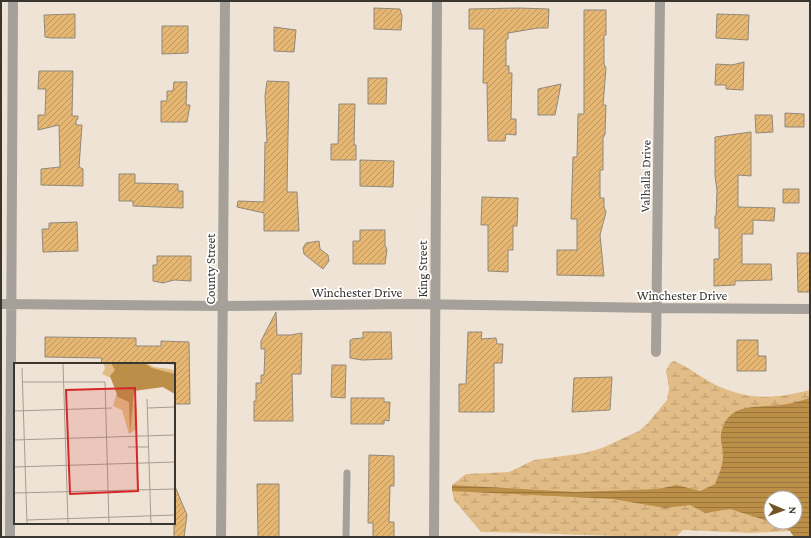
<svg xmlns="http://www.w3.org/2000/svg" width="811" height="538" viewBox="0 0 811 538" font-family="'Crimson Pro',serif">
	<style>
		.wetland { fill: url(#wetland-marsh); fill-rule: evenodd }
		.water { fill: url(#water-rules); fill-rule: evenodd }
		.building { fill: url(#building-hatch); stroke: #92887a }
		.lines { fill: none; stroke-linecap: round; stroke-linejoin: round }
		.service { stroke: #a5a09a; stroke-width: 7 }
		.minor { stroke: #a5a09a; stroke-width: 10 }
		.tertiary { stroke: #a5a09a; stroke-width: 10 }
		.labels { text-anchor: middle; stroke-width: 3.5; stroke-linejoin: round; paint-order: stroke }
		.street-label { font-size: 13px; fill: #39352f; stroke: #fff }
		.inset-road { fill: none; stroke: #a69d92; stroke-width: 1 }
		.view { fill: #d62828; fill-opacity: 0.15; stroke: #d62828; stroke-width: 2 }
		.inset-edge { fill: none; stroke: #39352f; stroke-width: 2 }
	</style>
	<defs>
		<pattern id="wetland-marsh" width="20" height="14" patternUnits="userSpaceOnUse"><rect width="20" height="14" fill="#e2bc86"/><path d="M1 5h8M5 5V1M11 12h8M15 12V8" fill="none" stroke="#b89a6e"/></pattern>
		<pattern id="water-rules" width="6" height="5" patternUnits="userSpaceOnUse"><rect width="6" height="5" fill="#bc8f49"/><path d="M0 2.5h6" fill="none" stroke="#9a763d"/></pattern>
		<pattern id="building-hatch" width="6" height="6" patternUnits="userSpaceOnUse"><rect width="6" height="6" fill="#e6b772"/><path d="M-1 1l2-2M0 6l6-6M5 7l2-2" fill="none" stroke="#bb965e"/></pattern>
	</defs>
	<rect width="100%" height="100%" fill="#eee3d4"/>
	<!-- wetland -->
	<path class="wetland" d="M674,361C689,367 700,377 714,384C749,401 773,399 810,390V537H794L790,531L751,533L683,530L676,537C611,537 546,533 481,532L454,500L452,491V485L466,474L509,472L534,460L585,453L602,448L639,431L648,423L667,400L669,388L666,371L670,363ZM771,498H795V522H771Z"/>
	<!-- water -->
	<path class="water" d="M810,398V537H794L790,531L777,524L730,509L705,513L690,505L665,508L613,499L452,491V485L576,492L658,489L677,485L700,491L715,484C719,474 723,466 723,455C723,448 720,440 721,434C727,402 755,408 780,405C790,404 800,401 810,398ZM771,498H795V522H771Z"/>
	<!-- building -->
	<path class="building" d="M374,8L400,9L402,16L401,30L374,29Z
		M519,8L549,9L548,28H538L508,33V39H506V66H509V73H512L511,119H516V135L506,134L505,141H488L487,83H483L484,29H469V9Z
		M584,10H606V35H604V64L606,68L603,105H606L605,134L603,138V170H600V198H604V207L606,212L600,235L604,276L557,275V250H577V219H571L573,157H577L578,114H584Z
		M75,14V38H51L45,37L44,15Z
		M717,14L749,15L748,40L716,38Z
		M162,26H188V53L162,54Z
		M274,27L296,30L294,52L274,51Z
		M744,62L743,90L726,89V85H715L716,64L732,65Z
		M39,71H73L72,116H78V119L76,120V125H82L79,167L83,169V186L41,185V169L60,167L59,125L38,130V115H45L46,89H38Z
		M368,78H387L386,104H368Z
		M267,81L289,82L287,192H297L299,231H264V213L237,207L238,201L264,202L265,142L267,143L265,96Z
		M174,82H187L186,105H190L187,122H161V101H167V91H173Z
		M561,84L555,115H538V89Z
		M339,104H355L354,145H356V160H331V144H338Z
		M785,113L804,114V127H785Z
		M755,115H772L773,132L756,133Z
		M751,132V176L738,175V207L775,208L774,221L753,220V234H742V264H771L772,280L735,281V285L714,286V259H719V228H715V216H716L717,190L715,176V137Z
		M360,160L394,161L393,187L360,186Z
		M119,174H135V183L178,184V191H183V208L133,206V201H119Z
		M783,189H799V203H783Z
		M482,197L518,198L517,226H513V250H508V272L488,271V225H481Z
		M77,222L78,251L43,252L42,229H49V223Z
		M360,230H385V245L387,250L385,264H353V241H360Z
		M319,241L320,249L328,255L329,261L323,269L304,254L303,248L306,243Z
		M797,253H810V292H798Z
		M157,256H191V281L174,280L163,283L153,281V265H157Z
		M276,312L277,335H291L302,333L301,374H292L293,421H254V401H256V383H261V375H264L265,349H261V341Z
		M363,332H391L392,359L362,360L350,358V340H352V339L363,338Z
		M468,332H482L481,339L496,338L497,344H503L502,363H494V412H459V384H466Z
		M45,337L136,338V346H161V341L189,342L190,404H174V364H101L102,358L45,357Z
		M737,340H758V356H766V371H737Z
		M332,365H346L345,398L331,397Z
		M612,377L610,410L572,412L574,378Z
		M351,398H384V402H390L389,421L384,420V424H351Z
		M369,455L394,456V486H390L389,522H394V537H373V523H368Z
		M174,484L187,515L184,537H174Z
		M257,484H279V537H258Z"/>
	<g class="lines">
		<!-- service -->
		<path class="service" d="M346,537L347,473"/>
		<!-- minor -->
		<path class="minor" d="M1,304L223,306L410,304L657,308L810,309
			M656,352L660,1
			M10,537L13,1
			M221,537L225,1"/>
		<!-- tertiary -->
		<path class="tertiary" d="M434,537L437,1"/>
	</g>
	<g class="labels">
		<!-- street labels -->
		<g class="street-label">
			<text transform="translate(645 176) rotate(-89)" y="5">Valhalla Drive</text>
			<text transform="translate(210 269) rotate(-90)" y="5">County Street</text>
			<text transform="translate(422 269) rotate(-90)" y="5">King Street</text>
			<text x="357" y="297">Winchester Drive</text>
			<text x="682" y="300">Winchester Drive</text>
		</g>
	</g>
	<!-- overview -->
	<g transform="translate(14 363)">
		<rect width="161" height="161" fill="#eee3d4"/>
		<path d="M89,0H133L140,4L156,6L161,8V31L149,24L120,27V41L123,45L121,67L115,71L108,47L99,43L103,29L97,15L88,11L91,5Z" fill="#e2bc86"/>
		<path d="M97,0H130L138,5L161,11V31L149,24L120,28L116,71L115,39L104,34L96,13L101,7Z" fill="#bc8f49"/>
		<path class="inset-road" d="M49,0L54,161M144,0L161,1M8,5L13,161M9,19H91L95,161M133,36L137,161M133,45L161,44M0,48L98,45M0,77L161,72M114,84H134M0,104L161,99M0,130L161,126M13,157L161,152"/>
		<path class="view" d="M121,25L124,128L56,131L52,27Z"/>
		<rect width="161" height="161" class="inset-edge"/>
	</g>
	<!-- border -->
	<rect width="811" height="538" fill="none" stroke="#39352f" stroke-width="4"/>
	<!-- north arrow -->
	<g transform="translate(783 510) rotate(92)"><circle r="19" fill="#ffffff" stroke="#b0aeac"/>
	<path d="M0-3L7 15L0 10L-7 15Z" fill="#715428"/>
	<text y="-6" font-size="11" font-weight="bold" text-anchor="middle" fill="#39352f">N</text>
	</g>
</svg>
